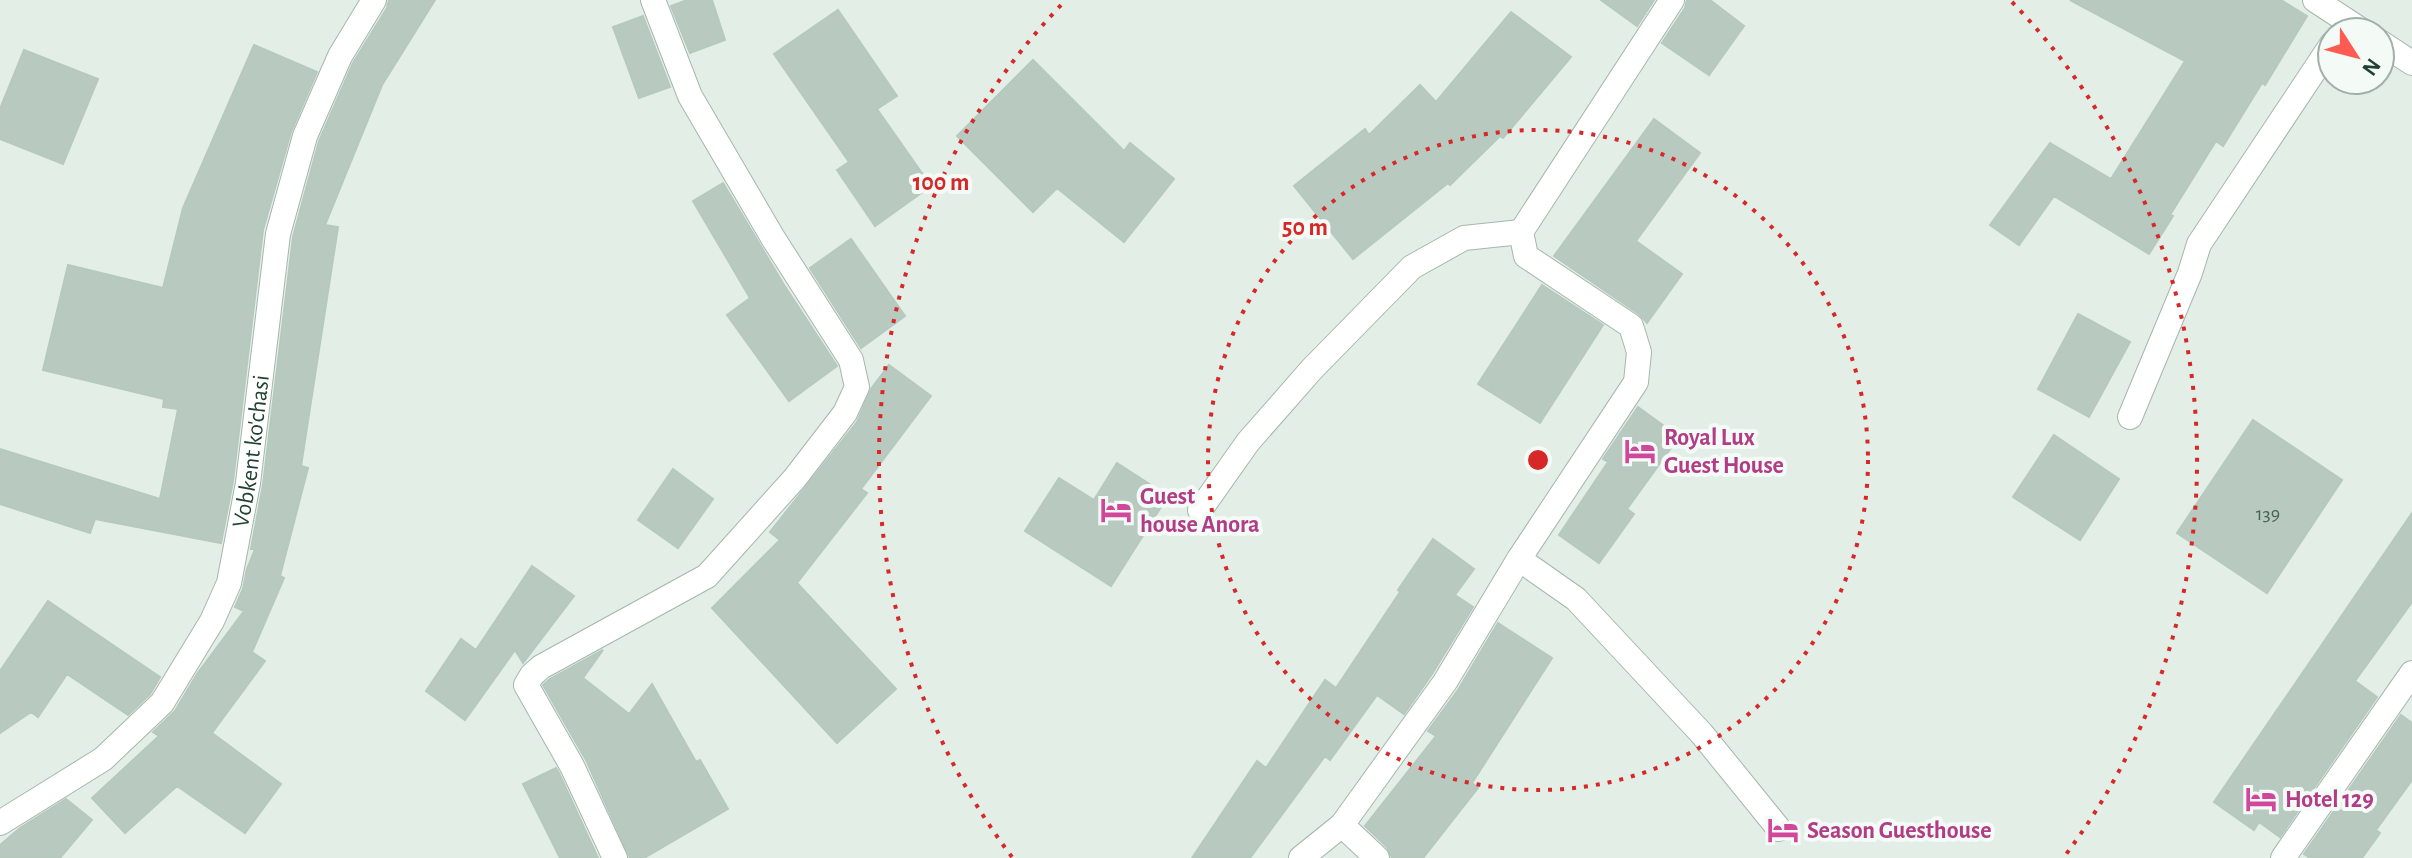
<svg xmlns="http://www.w3.org/2000/svg" width="2412" height="858" viewBox="0 0 2412 858" font-family="'Alegreya Sans',sans-serif">
	<style>
		.building { fill: #b8cac0; stroke: #b5c9bd; stroke-width: 2 }
		.lines { fill: none; stroke-linecap: round; stroke-linejoin: round }
		.minor-casing { stroke: #a5b7ad; stroke-width: 26 }
		.minor { stroke: #fff; stroke-width: 24 }
		.ring { fill: none; stroke: #d62828; stroke-width: 4; stroke-dasharray: 4 8 }
		.labels { text-anchor: middle; stroke-width: 8; stroke-linejoin: round; paint-order: stroke }
		.number-label { font-size: 20px; fill: #476456 }
		.hotel-label { font-size: 24px; font-weight: bold; fill: #b23c85; stroke: #f4faf6; text-anchor: start }
		.street-label { font-size: 24px; fill: #214233; stroke: #f4faf6 }
		.centre { fill: #d62828; stroke: #f4faf6; stroke-width: 4 }
		.ring-label { font-size: 24px; text-anchor: middle; font-weight: bold; fill: #d62828; stroke: #f4faf6; stroke-width: 8; stroke-linejoin: round; paint-order: stroke }
	</style>
	<rect width="100%" height="100%" fill="#e3eee7"/>
	<!-- building -->
	<path class="building" d="M389,0H435L382,85L325,225L338,227L301,466L308,468L280,576L284,578L252,652L265,661L212,733L281,784L245,833L177,786L125,833L92,798L159,736L153,732L175,711L197,674L244,611L235,607L243,589L247,569L255,549H251L263,485L293,237L319,141L353,63L387,8Z
		M687,0H712L725,40L690,53L671,6Z
		M1601,0H1654L1637,26Z
		M1687,0H1710L1744,26L1709,75L1662,43L1685,8Z
		M2070,0H2281L2307,16L2265,85L2262,83L2223,146L2216,141L2170,215L2173,216L2149,254L2054,196L2019,245L1990,225L2050,143L2111,179L2185,61Z
		M838,10L897,96L877,109L931,186L875,226L837,170L849,162L774,54Z
		M1511,12L1571,57L1503,138L1500,136L1450,185L1448,183L1353,259L1294,186L1365,129L1369,135L1420,85L1436,102Z
		M643,16L670,87L639,98L613,27Z
		M254,45L317,72L291,132L263,230L233,481L221,543L95,519L90,533L0,504V449L160,499L178,409L163,407L164,399L43,370L68,265L163,288L183,208Z
		M24,50L98,79L63,164L0,139V109Z
		M1033,60L1124,151L1130,143L1174,179L1124,242L1057,188L1033,212L957,136Z
		M1654,119L1700,153L1636,241L1682,274L1647,323L1639,314L1554,256Z
		M723,183L784,285L837,366L789,401L727,315L750,298L693,201Z
		M851,239L905,316L861,348L810,268Z
		M1542,285L1603,325L1540,423L1478,384Z
		M2078,314L2130,342L2089,417L2038,389Z
		M889,365L931,396L861,489L867,493L797,583L896,689L837,743L712,608L780,540L770,532L857,422L871,389Z
		M1638,407L1679,437L1627,509L1634,514L1599,563L1559,535L1608,462L1603,459Z
		M2253,420L2342,480L2267,593L2177,533Z
		M2054,435L2119,479L2080,540L2013,497Z
		M1117,463L1168,496L1111,586L1025,531L1059,478L1094,500Z
		M673,469L713,499L678,548L638,520Z
		M2412,513V602L2355,681L2377,697L2280,837L2259,822L2254,830L2214,802Z
		M1433,539L1474,569L1455,595L1473,607L1432,674L1404,714L1377,695L1330,760L1325,756L1250,858H1192L1257,761L1266,768L1325,680L1336,688L1400,592L1398,590Z
		M532,566L574,596L523,663L515,650L465,720L426,691L461,639L476,650Z
		M48,601L160,677L150,694L128,715L67,674L38,717L31,712L0,733V671Z
		M1498,623L1552,658L1472,783L1478,788L1423,858H1392L1387,847L1365,826L1436,736L1428,731L1458,690Z
		M603,650L583,678L629,714L652,684L696,762L700,760L728,809L644,858H630L586,760L543,685L550,679Z
		M2401,715L2412,723V780L2376,830L2380,833L2362,858H2310L2304,854Z
		M556,768L559,773L598,858H560L523,784Z
		M66,799L92,820L60,858H0V845L20,828Z"/>
	<g class="lines">
		<defs>
			<g id="minor">
				<path d="M2315,0L2364,32"/>
				<path d="M2380,42L2412,63"/>
				<path d="M2130,417L2190,273L2199,244L2332,44"/>
				<path d="M1200,510L1248,442L1312,369L1412,267L1464,238L1521,232"/>
				<path d="M1519,559L1576,599L1702,734L1779,829"/>
				<path id="s1" d="M0,823L103,759L162,703L212,621L229,583L248,483L278,234L305,136L340,56L374,0"/>
				<path d="M1342,825L1377,858"/>
				<path d="M615,858L572,766L526,685L532,675L541,667L707,576L795,478L845,413L857,387L851,360L773,238L690,96L653,0"/>
				<path d="M1301,858L1342,825L1445,682L1519,559L1636,382L1639,352L1631,326L1526,256L1521,232L1672,0"/>
				<path d="M2283,858L2412,673"/>
			</g>
		</defs>
		<!-- minor casing -->
		<use href="#minor" class="minor-casing"/>
		<!-- minor -->
		<use href="#minor" class="minor"/>
	</g>
	<!-- distance rings -->
	<g class="ring">
		<circle cx="1538" cy="460" r="330"/>
		<path d="M1012 857A659 659 0 0 1 1064 2M2012 2A659 659 0 0 1 2064 857"/>
	</g>
	<!-- icons -->
	<defs>
		<symbol id="hotel-bare" viewBox="-9 -9 18 18"><path d="M-6-4.5h1.5V1H6V5H4.5V3h-9V5H-6ZM-4 0a1.8 1.8 0 1 1 3.6 0ZM.5 0V-2.5h3Q6-2.5 6 0Z" fill="#d1479c" stroke="#f4faf6" stroke-width="2.5" paint-order="stroke"/></symbol>
	</defs>
	<g fill-rule="evenodd">
		<use href="#hotel-bare" x="1618" y="429" width="44" height="44"/>
		<use href="#hotel-bare" x="1094" y="488" width="44" height="44"/>
		<use href="#hotel-bare" x="2239" y="777" width="44" height="44"/>
		<use href="#hotel-bare" x="1761" y="808" width="44" height="44"/>
	</g>
	<g class="labels">
		<!-- number labels -->
		<g class="number-label">
			<text x="2268" y="520">139</text>
		</g>
		<!-- hotel labels -->
		<g class="hotel-label">
			<text x="1664" y="445">Royal Lux<tspan x="1664" dy="28">Guest House</tspan></text>
			<text x="1140" y="504">Guest<tspan x="1140" dy="28">house Anora</tspan></text>
			<text x="2285" y="807">Hotel 129</text>
			<text x="1807" y="838">Season Guesthouse</text>
		</g>
		<!-- street labels -->
		<g class="street-label">
			<text dy="8" stroke="none"><textPath href="#s1" startOffset="474">Vobkent ko'chasi</textPath></text>
		</g>
	</g>
	<circle cx="1538" cy="460" r="12" class="centre"/>
	<g class="ring-label">
		<text x="941" y="190">100 m</text>
		<text x="1305" y="235">50 m</text>
	</g>
	<!-- north arrow -->
	<g transform="translate(2356 56) rotate(126)"><circle r="38" fill="#f4faf6" stroke="#a0b0a8" stroke-width="2"/>
	<path d="M0-6L14 30L0 20L-14 30Z" fill="#fe5c52"/>
	<text y="-12" font-size="22" font-weight="bold" text-anchor="middle" fill="#214233">N</text>
	</g>
</svg>
